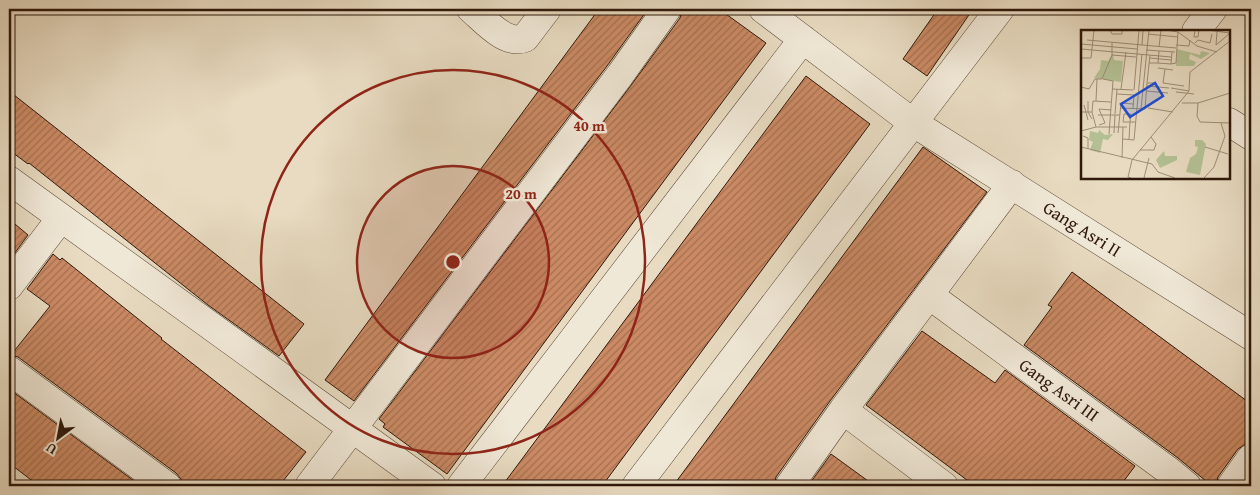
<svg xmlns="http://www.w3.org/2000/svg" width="1260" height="495" viewBox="0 0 1260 495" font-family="'Gentium Book Plus',serif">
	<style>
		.building { fill: url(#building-hatch); stroke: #2f180a }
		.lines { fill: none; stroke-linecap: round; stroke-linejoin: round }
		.minor-casing { stroke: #5d4938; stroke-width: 29 }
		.minor { stroke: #f0e8d7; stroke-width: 28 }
		.ring { fill: none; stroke: #8f2418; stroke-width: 2.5 }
		.labels { text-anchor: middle; stroke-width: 5; stroke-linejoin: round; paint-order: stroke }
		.street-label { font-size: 18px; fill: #2f180a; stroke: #f0e8d7 }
		.inset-road { fill: none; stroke: #9e8d78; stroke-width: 1 }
		.view { fill: #1d4ed8; fill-opacity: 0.15; stroke: #1d4ed8; stroke-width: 2.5 }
		.inset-edge { fill: none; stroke: #2f180a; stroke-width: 2.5 }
		.centre { fill: #8f2418; stroke: #f0e8d7; stroke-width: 2.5 }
		.ring-label { font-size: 15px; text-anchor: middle; font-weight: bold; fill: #8f2418; stroke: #f0e8d7; stroke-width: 5; stroke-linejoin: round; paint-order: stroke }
	</style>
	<defs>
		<pattern id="building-hatch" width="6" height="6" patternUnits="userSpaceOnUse" patternTransform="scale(1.25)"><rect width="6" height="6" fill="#cb8a64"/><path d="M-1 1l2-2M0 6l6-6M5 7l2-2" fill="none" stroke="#a57051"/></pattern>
	</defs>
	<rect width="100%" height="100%" fill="#e8dbc1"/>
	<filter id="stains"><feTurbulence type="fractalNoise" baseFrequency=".004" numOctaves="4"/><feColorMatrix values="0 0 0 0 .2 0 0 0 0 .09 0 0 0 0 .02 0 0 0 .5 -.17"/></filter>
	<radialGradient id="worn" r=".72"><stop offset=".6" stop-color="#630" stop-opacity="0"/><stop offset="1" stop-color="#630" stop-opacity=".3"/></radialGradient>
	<!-- building -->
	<path class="building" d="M599,9H648L607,66L354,401L325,380Z
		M682,9H719L766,43L447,474L383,427L385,424L379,419L632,84L680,18Z
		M938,9H973L927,76L903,59Z
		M806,76L870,124L602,486H502Z
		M9,91L304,324L279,356L208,305L29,163L28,164L9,150Z
		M923,147L987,192L830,401L776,477L774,486H673Z
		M9,219L28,235L9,261Z
		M53,254L60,260L62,258L162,338L161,339L306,452L279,486H182L181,479L176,473L18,357L11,355L50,306L27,289Z
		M1072,272L1251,404V441L1238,449L1218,477L1216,486H1212L1178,458L1024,345L1052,307L1048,305Z
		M922,331L995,383L1005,370L1135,466L1120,486H975L866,405Z
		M9,389L141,486H39L9,463Z
		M831,454L875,486H808Z"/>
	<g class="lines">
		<defs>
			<path id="minor" d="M471,9C484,20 506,46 525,38L547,9
				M763,9L912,122L1251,336
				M1196,31L1213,9
				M1229,122L1251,136
				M9,180L432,486
				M9,286L61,218
				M929,295L1169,471L1187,486
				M9,370L167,486
				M843,410L944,486
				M309,486L620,75L667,9
				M461,486L803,39
				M636,486L1000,9
				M789,486L843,410L1012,184
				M1231,486L1251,458"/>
		</defs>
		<!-- minor casing -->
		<use href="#minor" class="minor-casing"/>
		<!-- minor -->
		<use href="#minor" class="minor"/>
	</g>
	<!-- distance rings -->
	<circle cx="453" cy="262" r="96" fill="#8f2418" fill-opacity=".12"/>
	<g class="ring">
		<circle cx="453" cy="262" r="96"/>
		<circle cx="453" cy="262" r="192"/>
	</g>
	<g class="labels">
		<!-- street labels -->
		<g class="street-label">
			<text transform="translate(1082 229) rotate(32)" y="6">Gang Asri II</text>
			<text transform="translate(1059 390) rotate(36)" y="6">Gang Asri III</text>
		</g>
	</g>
	<!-- overview -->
	<g transform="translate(1081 30)">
		<rect width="149" height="149" fill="#e8dbc1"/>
		<path d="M96,19L119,25L120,21L129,23L120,29L109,24L108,29L115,32L113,36H95ZM18,100L24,105L32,104L27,110L22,109L19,123L9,120L12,112L8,110L9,101L17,103Z" fill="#b4c094"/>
		<path d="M114,110H121L125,114L119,145L105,142L109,128L115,124L117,117L114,116ZM83,121L84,126H96V130L79,138L75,130Z" fill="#b4c094"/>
		<path d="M32,23L33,30L42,31L40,52L13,48L19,39L20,30L27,31Z" fill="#b4c094"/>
		<path class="inset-road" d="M29,0L31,4H41V0M85,0L97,2L116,16L136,22M114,0L113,7H117L118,0M127,0L148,3M136,2L135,15L148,4M67,4L97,7M6,10L95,18M114,13L117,10L129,13L131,4M0,14L56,19M61,15L62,0M95,15L108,16L109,10M78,17L80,0M0,19L90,27M65,20L94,22M31,25L55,27M0,28H10L13,0M69,28L90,30M68,33H77L78,21M77,33L90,34L91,22M90,34L95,33L97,2M77,38L92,40M84,39L82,53L103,56M22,49L32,51L28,104M66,53L69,25M66,56L88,58M0,57L8,59L14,49H21L31,25V13M90,58L108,61M31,59L52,60M40,59L45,22M53,60L58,0M65,61L87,63M95,62L113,64M36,64L53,65L52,78M7,71V82L11,89M15,71L16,49M101,73H117L116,86L119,92L149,93M117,73L149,63M3,75L7,90M40,78L64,79L66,53H75M67,78L92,82M60,79L68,0M0,82H11L12,71L30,72M11,82L15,97M34,84L36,59M17,85H39M18,95L24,93L18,79L30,80M0,101L15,97H46M33,103L34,85M37,103L40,73L52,74M2,106L7,108V119M42,109L53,110L61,24M48,109L49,92L50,84H43L42,92H54M0,117L71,134L77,142L94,148M124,117L147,124M59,120H73L75,114L70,107M41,128L42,97M50,148L47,147L51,130L108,61L109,42L149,11M63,148L68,128M123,148L133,137L144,106L140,93"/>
		<path class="view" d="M74,53L82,66L49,87L40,74Z"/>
		<rect width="149" height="149" class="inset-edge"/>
	</g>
	<circle cx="453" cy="262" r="8" class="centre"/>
	<g class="ring-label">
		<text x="589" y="131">40 m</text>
		<text x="521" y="199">20 m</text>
	</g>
	<!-- margin -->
	<rect width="1260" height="495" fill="none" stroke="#e8dbc1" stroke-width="30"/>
	<rect x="10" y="10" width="1240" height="475" fill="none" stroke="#2f180a" stroke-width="2.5"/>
	<rect x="15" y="15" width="1230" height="465" fill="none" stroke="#2f180a"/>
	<!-- north arrow -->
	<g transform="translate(58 438) rotate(212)" stroke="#f0e8d7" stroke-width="4" paint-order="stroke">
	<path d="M0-4L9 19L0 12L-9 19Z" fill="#2f180a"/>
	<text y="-8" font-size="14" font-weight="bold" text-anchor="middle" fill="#2f180a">U</text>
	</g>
	<rect width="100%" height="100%" filter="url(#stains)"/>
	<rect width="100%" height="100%" fill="url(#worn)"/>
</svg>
